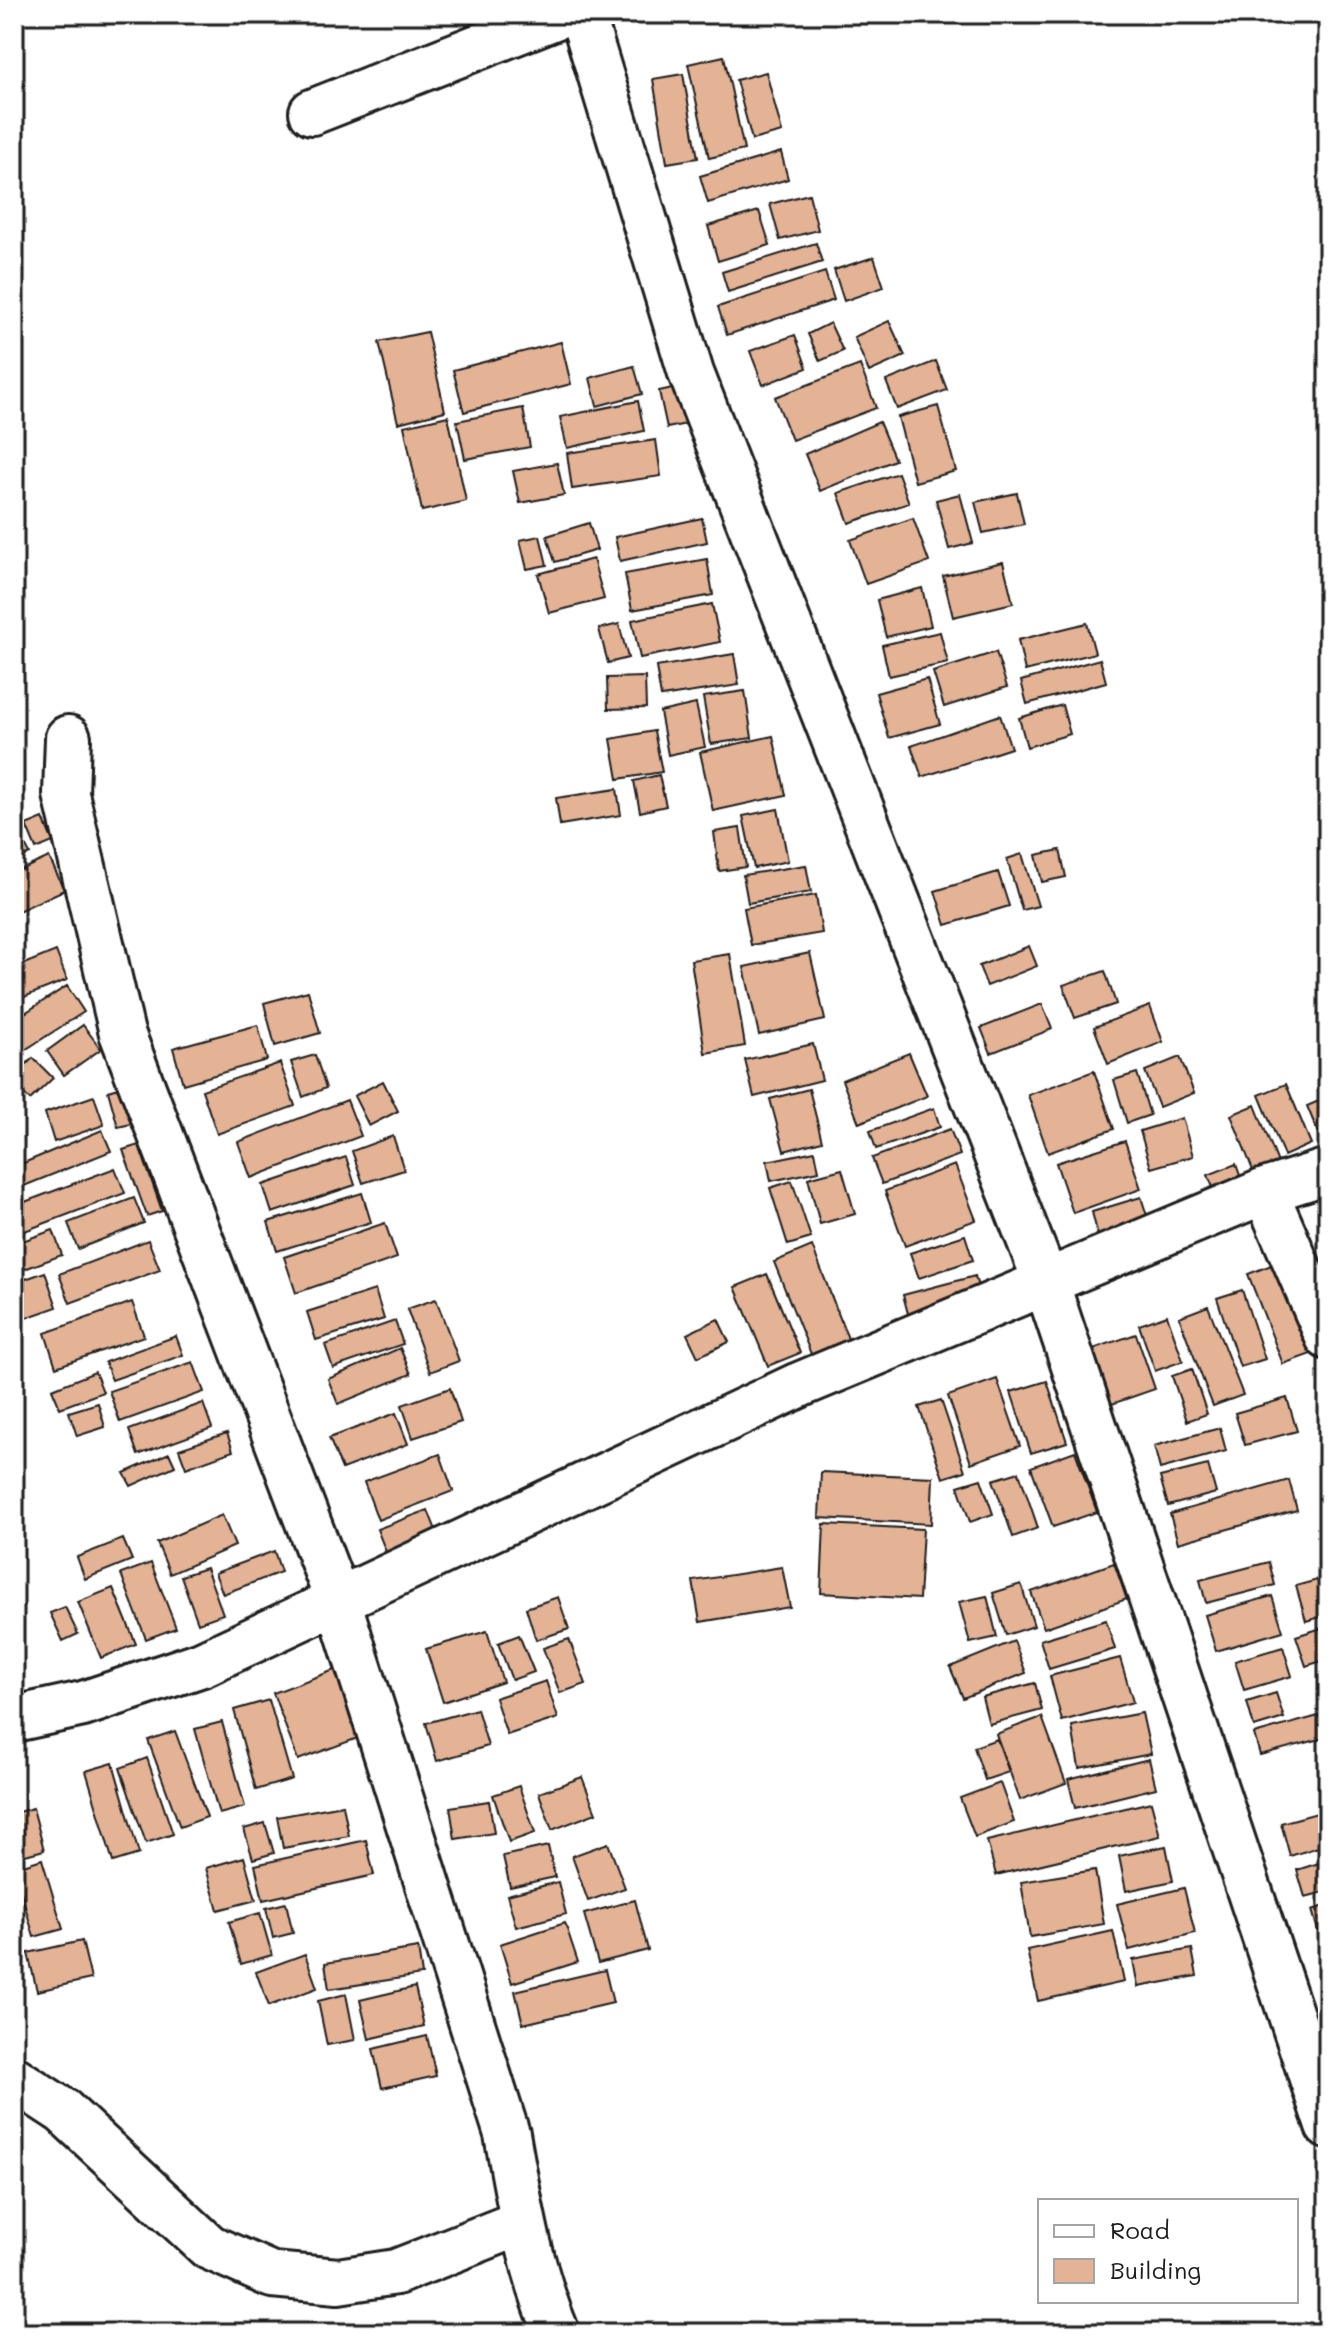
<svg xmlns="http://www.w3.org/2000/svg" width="1342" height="2347" viewBox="0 0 1342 2347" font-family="Mali,sans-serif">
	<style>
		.building { fill: #e4b395; stroke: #1c1c1c; stroke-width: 2 }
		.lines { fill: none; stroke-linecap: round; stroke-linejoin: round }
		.minor-casing { stroke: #1c1c1c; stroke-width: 50 }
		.minor { stroke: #fff; stroke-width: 44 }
	</style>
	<rect width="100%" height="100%" fill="#fff"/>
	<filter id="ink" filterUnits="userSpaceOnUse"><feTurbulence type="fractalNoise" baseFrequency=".0125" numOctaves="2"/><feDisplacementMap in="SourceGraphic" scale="16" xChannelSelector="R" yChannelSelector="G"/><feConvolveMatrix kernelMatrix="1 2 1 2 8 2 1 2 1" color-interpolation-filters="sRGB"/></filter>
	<g filter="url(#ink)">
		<!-- building -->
		<path class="building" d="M724,56L744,150L709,158L688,64Z
			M766,72L782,132L752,140L736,80Z
			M683,74L698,158L667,163L653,79Z
			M781,152L788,179L708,203L700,176Z
			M809,194L818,230L780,240L770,204Z
			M759,211L770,245L718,261L708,226Z
			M816,243L822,262L728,292L722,272Z
			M874,257L884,287L844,301L834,270Z
			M825,272L834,300L727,335L718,307Z
			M889,321L905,356L869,372L854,337Z
			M830,323L843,351L820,361L808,334Z
			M427,332L445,411L398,423L379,342Z
			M795,335L807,368L763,385L750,351Z
			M561,342L571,384L464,412L453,370Z
			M936,361L947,390L897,409L886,381Z
			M860,365L876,408L792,440L775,397Z
			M634,366L642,394L597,406L590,378Z
			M682,386L691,423L667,428L659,391Z
			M638,401L644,431L567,448L560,417Z
			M938,406L956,471L915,482L898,417Z
			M523,408L530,447L465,459L457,421Z
			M448,416L466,501L422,511L404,426Z
			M879,422L895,460L820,491L805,454Z
			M656,440L661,476L572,489L567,453Z
			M557,463L564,495L520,503L513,471Z
			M898,473L909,503L849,523L838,493Z
			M1017,493L1024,524L983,533L975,502Z
			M960,494L973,543L949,549L936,500Z
			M702,518L707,542L620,561L615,537Z
			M913,518L929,562L866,584L850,540Z
			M589,523L597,550L555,562L547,536Z
			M540,536L547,565L527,569L520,540Z
			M593,559L604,599L549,613L538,574Z
			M707,559L713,595L632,610L625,574Z
			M1003,562L1013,603L953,617L943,576Z
			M922,588L931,626L886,637L877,600Z
			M712,604L720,642L640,658L632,620Z
			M1087,623L1095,653L1025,671L1018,640Z
			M619,624L628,658L608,663L599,629Z
			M940,632L948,663L889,676L882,645Z
			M996,652L1007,687L944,707L933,672Z
			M734,654L739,685L661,697L656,667Z
			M1100,659L1106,682L1027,704L1021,681Z
			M645,677L646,708L608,709L607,678Z
			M927,679L940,724L889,738L876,693Z
			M745,691L752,738L711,744L703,697Z
			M696,704L705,747L668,755L660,712Z
			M1062,705L1070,734L1027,747L1019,718Z
			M1000,715L1011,748L922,777L911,746Z
			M654,731L662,772L618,779L611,739Z
			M773,736L786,795L713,811L700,752Z
			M659,775L666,806L640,812L634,781Z
			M617,789L621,815L560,825L556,798Z
			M778,809L788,861L754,868L743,816Z
			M43,818L53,842L36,849L26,825Z
			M14,824L30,854L14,862Z
			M740,828L746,867L719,871L714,832Z
			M1060,850L1066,877L1042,882L1036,855Z
			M1022,854L1038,906L1022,910L1007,859Z
			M49,857L64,890L14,913V873Z
			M806,865L811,892L748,903L743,875Z
			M998,872L1009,906L946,925L935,891Z
			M816,895L822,933L751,945L744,908Z
			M1029,946L1037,966L987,986L979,966Z
			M56,951L67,980L14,1001V968Z
			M810,953L825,1020L759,1035L744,967Z
			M730,954L745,1046L705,1053L691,960Z
			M1105,971L1116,1004L1075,1018L1063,985Z
			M67,986L84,1012L14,1057V1020Z
			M308,991L320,1033L275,1046L264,1003Z
			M1042,1004L1052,1029L991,1053L981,1028Z
			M1150,1006L1163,1042L1108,1064L1094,1027Z
			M83,1025L101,1049L64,1075L47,1051Z
			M258,1025L267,1060L183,1084L173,1048Z
			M813,1044L822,1080L754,1097L745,1060Z
			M909,1053L927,1096L859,1123L842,1080Z
			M315,1055L326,1088L303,1097L291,1062Z
			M1180,1057L1194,1093L1159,1107L1145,1071Z
			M33,1058L53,1078L30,1100L14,1084V1076Z
			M280,1063L295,1106L217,1134L202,1090Z
			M1094,1071L1114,1129L1048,1153L1028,1095Z
			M1137,1073L1150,1115L1127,1123L1114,1080Z
			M383,1081L398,1111L369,1126L354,1096Z
			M1286,1084L1311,1144L1284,1156L1259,1095Z
			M121,1087L131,1124L118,1127L108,1091Z
			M809,1089L822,1141L784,1151L770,1099Z
			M94,1096L104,1125L54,1142L45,1113Z
			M347,1100L361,1136L251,1178L238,1142Z
			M1321,1100L1328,1118V1143L1323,1145L1307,1106Z
			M1255,1105L1278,1163L1254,1173L1231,1115Z
			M934,1108L940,1127L876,1149L870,1131Z
			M1182,1118L1193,1156L1151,1168L1140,1131Z
			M950,1129L960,1155L882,1184L872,1158Z
			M102,1130L111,1151L14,1190V1167Z
			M393,1136L404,1170L363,1183L352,1151Z
			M1125,1141L1141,1189L1073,1213L1056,1163Z
			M139,1145L162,1211L147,1216L123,1150Z
			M815,1151L819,1171L771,1181L767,1161Z
			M346,1157L355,1185L272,1213L263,1185Z
			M1236,1164L1245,1190L1218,1200L1208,1175Z
			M955,1165L976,1220L905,1246L885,1191Z
			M115,1168L125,1193L14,1235V1206Z
			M842,1169L855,1214L820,1224L808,1178Z
			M792,1181L811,1238L788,1245L770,1188Z
			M362,1193L371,1222L277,1251L268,1222Z
			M1141,1197L1150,1225L1099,1240L1092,1212Z
			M134,1198L144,1223L78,1249L68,1223Z
			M385,1223L397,1258L296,1293L284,1257Z
			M53,1230L62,1255L14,1273V1244Z
			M965,1235L973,1260L919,1278L910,1253Z
			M148,1240L160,1270L70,1303L59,1274Z
			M812,1246L850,1344L813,1359L774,1262Z
			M1279,1262L1314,1353L1283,1364L1248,1274Z
			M45,1272L57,1307L14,1322V1283Z
			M767,1274L800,1353L768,1366L735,1287Z
			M975,1276L982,1303L910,1321L903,1295Z
			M375,1290L384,1319L316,1340L307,1312Z
			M1242,1290L1265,1359L1240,1367L1217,1298Z
			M436,1299L459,1361L430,1372L407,1309Z
			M132,1302L144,1336L56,1367L45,1333Z
			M1208,1306L1243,1395L1213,1406L1179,1317Z
			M1167,1315L1183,1361L1155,1371L1139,1325Z
			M718,1319L729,1342L698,1357L687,1334Z
			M395,1321L403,1344L333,1368L325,1345Z
			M1136,1334L1155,1389L1109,1405L1090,1350Z
			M176,1336L183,1355L112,1380L105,1362Z
			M400,1348L411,1374L338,1404L328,1379Z
			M193,1362L204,1392L120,1422L109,1391Z
			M1192,1369L1207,1414L1187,1421L1172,1376Z
			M95,1372L103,1392L60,1408L52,1389Z
			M997,1379L1020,1446L971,1463L948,1396Z
			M1047,1381L1067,1442L1031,1453L1011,1392Z
			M450,1388L461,1422L413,1438L402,1405Z
			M1287,1398L1297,1431L1245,1445L1235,1413Z
			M941,1400L965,1471L943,1478L919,1407Z
			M98,1403L105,1427L77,1436L69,1412Z
			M203,1403L212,1428L138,1455L129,1430Z
			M396,1413L408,1444L342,1469L329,1438Z
			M1220,1428L1226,1451L1160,1469L1154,1446Z
			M227,1433L233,1451L186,1468L179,1449Z
			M1075,1451L1097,1512L1053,1527L1031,1467Z
			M169,1453L175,1466L131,1486L124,1473Z
			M440,1454L453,1491L378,1520L364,1482Z
			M1208,1465L1216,1493L1168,1506L1160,1477Z
			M821,1472L933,1477L931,1524L819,1518Z
			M1019,1472L1038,1528L1013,1537L993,1480Z
			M981,1479L993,1514L970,1522L958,1486Z
			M1289,1480L1297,1510L1178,1543L1170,1514Z
			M428,1510L439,1538L388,1557L377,1529Z
			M222,1515L235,1546L170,1574L157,1543Z
			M824,1524L923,1529L919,1599L821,1593Z
			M123,1539L132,1560L85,1579L77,1557Z
			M274,1551L281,1572L223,1594L215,1573Z
			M1269,1562L1275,1585L1206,1603L1200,1580Z
			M151,1563L176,1628L146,1639L121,1574Z
			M1114,1563L1127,1599L1044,1628L1031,1592Z
			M782,1567L790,1607L700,1622L693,1581Z
			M206,1568L223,1614L198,1623L181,1576Z
			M1328,1577V1615L1306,1621L1296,1586Z
			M1021,1584L1034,1626L1006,1635L993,1593Z
			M113,1588L136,1644L101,1658L78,1602Z
			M987,1596L997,1637L970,1643L959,1602Z
			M1272,1596L1283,1631L1216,1651L1205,1615Z
			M558,1597L569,1629L536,1640L526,1608Z
			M65,1607L78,1634L63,1641L50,1613Z
			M1106,1620L1115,1649L1049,1669L1040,1640Z
			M1328,1626V1659L1306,1666L1296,1636Z
			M487,1631L503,1682L443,1702L426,1649Z
			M519,1635L534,1672L512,1680L498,1643Z
			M569,1639L586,1684L560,1693L543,1648Z
			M1014,1641L1026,1673L963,1698L950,1667Z
			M1283,1647L1292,1676L1244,1690L1235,1661Z
			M1120,1658L1133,1702L1062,1721L1050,1676Z
			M345,1666L369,1734L298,1760L273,1693Z
			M546,1681L558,1718L507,1735L495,1698Z
			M1035,1683L1042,1710L989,1724L982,1697Z
			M1276,1693L1284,1718L1254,1727L1247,1702Z
			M269,1700L292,1779L256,1790L234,1710Z
			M477,1709L488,1746L437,1761L426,1723Z
			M1142,1713L1151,1754L1079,1768L1072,1726Z
			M1322,1715L1328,1737L1260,1755L1254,1734Z
			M1042,1717L1066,1783L1020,1800L996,1734Z
			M222,1722L245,1807L219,1814L195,1729Z
			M175,1731L207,1817L180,1827L148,1740Z
			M997,1739L1009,1772L985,1780L974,1747Z
			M147,1758L173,1834L146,1843L120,1768Z
			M1149,1759L1156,1788L1075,1808L1068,1779Z
			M113,1763L139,1854L113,1862L86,1771Z
			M582,1777L596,1813L552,1830L539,1793Z
			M1000,1783L1014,1822L975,1837L960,1798Z
			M519,1786L535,1833L509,1842L493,1795Z
			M489,1801L494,1833L455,1839L450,1807Z
			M1151,1802L1160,1836L996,1875L987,1841Z
			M343,1805L349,1836L283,1848L277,1817Z
			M33,1808L44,1850L14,1858V1813Z
			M1328,1810V1844L1290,1856L1281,1823Z
			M265,1823L274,1853L253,1859L244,1829Z
			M366,1840L374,1875L263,1900L255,1865Z
			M608,1843L625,1888L588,1901L572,1856Z
			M548,1846L555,1877L510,1887L503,1856Z
			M1166,1846L1173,1881L1126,1891L1119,1856Z
			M244,1857L256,1900L218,1910L206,1868Z
			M42,1859L63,1929L34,1937L14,1868Z
			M1328,1860V1891L1305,1897L1297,1870Z
			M1095,1870L1104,1924L1030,1937L1021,1882Z
			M558,1882L566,1914L516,1927L507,1895Z
			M1184,1888L1195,1933L1129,1950L1117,1904Z
			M635,1900L648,1950L598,1963L584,1914Z
			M286,1903L293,1933L273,1938L266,1908Z
			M1328,1905V1929L1318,1931L1312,1910Z
			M260,1913L272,1955L241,1964L229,1922Z
			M565,1923L578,1962L512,1983L500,1944Z
			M1113,1931L1124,1982L1038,2001L1027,1950Z
			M82,1941L91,1979L37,1991L28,1953Z
			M418,1948L422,1975L329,1989L325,1963Z
			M1192,1949L1197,1976L1138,1987L1133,1960Z
			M305,1954L317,1988L269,2006L256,1972Z
			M605,1970L613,2003L523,2024L515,1991Z
			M415,1987L424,2026L369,2039L360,2000Z
			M346,1994L355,2040L327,2045L318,2001Z
			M427,2036L436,2076L382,2088L373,2049Z"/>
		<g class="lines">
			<defs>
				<path id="minor" d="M582,14L691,373L1046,1282L1328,2126
					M312,112L562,14
					M68,738L66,794L122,1033L338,1601L507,2134C519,2201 530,2270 557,2333
					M1265,1191L1328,1337
					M14,1719L83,1704L202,1664L799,1385L1265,1191L1328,1171
					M14,2079L63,2111L209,2247L272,2275L338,2281L396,2272L523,2222"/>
			</defs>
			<!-- minor casing -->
			<use href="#minor" class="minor-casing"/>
			<!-- minor -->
			<use href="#minor" class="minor"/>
		</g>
	</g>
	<!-- margin -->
	<rect width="1342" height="2347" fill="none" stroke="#fff" stroke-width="48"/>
	<rect x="24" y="24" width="1294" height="2299" fill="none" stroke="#1c1c1c" stroke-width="3" filter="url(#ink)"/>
	<!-- legend -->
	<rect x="1038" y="2199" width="260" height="104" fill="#ffffff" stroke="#a4a4a4" stroke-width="2"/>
	<rect x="1054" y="2225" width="40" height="12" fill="#ffffff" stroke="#a4a4a4" stroke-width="2"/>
	<text x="1110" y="2239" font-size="24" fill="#1c1c1c">Road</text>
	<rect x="1054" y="2259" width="40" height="24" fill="#e4b395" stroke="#a4a4a4" stroke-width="2"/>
	<text x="1110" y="2279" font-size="24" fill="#1c1c1c">Building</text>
</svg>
